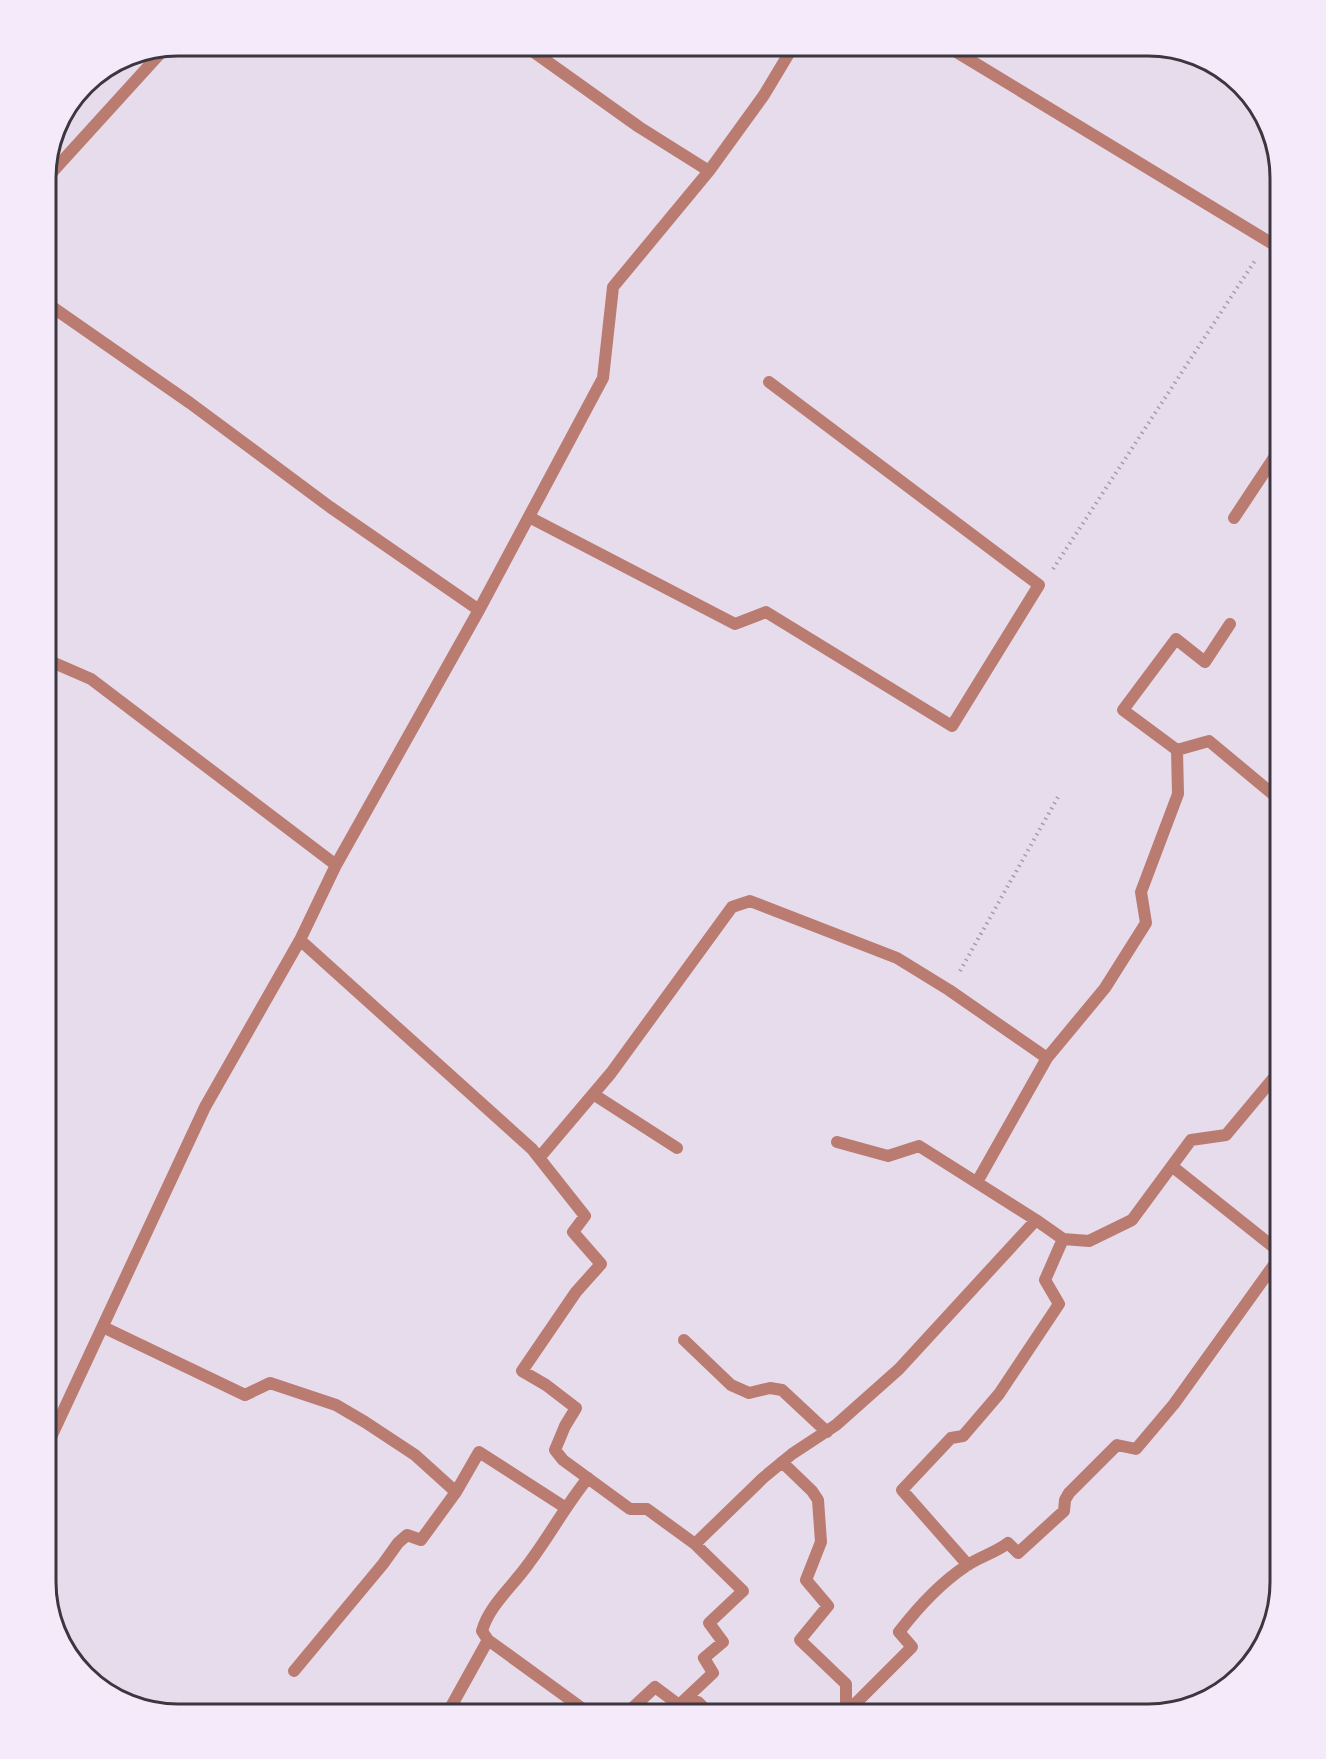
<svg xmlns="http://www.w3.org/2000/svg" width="1326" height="1759" viewBox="0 0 1326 1759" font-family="'Varela Round',sans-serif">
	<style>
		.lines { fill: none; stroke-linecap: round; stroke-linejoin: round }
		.path { stroke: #a59ca9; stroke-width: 4; stroke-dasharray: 1.5 4.5; stroke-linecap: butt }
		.minor { stroke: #ba7b71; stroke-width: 12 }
		.rim { fill: none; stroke: #3c373e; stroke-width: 3 }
	</style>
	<rect width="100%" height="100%" fill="#e7dcec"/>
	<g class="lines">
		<!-- path -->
		<path class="path" d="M1053,569L1256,259
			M960,971L1058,797"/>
		<!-- minor -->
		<path class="minor" d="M524,45L639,127L709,171
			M945,45L1281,249
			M45,180L166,47
			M45,302L190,403L330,507L479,610
			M529,517L735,624L766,612L952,726L1039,585L769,382
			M1234,518L1281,447
			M1230,624L1205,662L1176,639L1123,710L1177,750L1209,741L1281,801
			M45,659L91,679L336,865
			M300,940L532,1149L585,1216L573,1232L601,1264L576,1292L522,1371L546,1385L576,1408L565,1426L555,1450L563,1460L630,1509H647L695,1544L763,1478L792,1454L836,1425L899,1369L1036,1220
			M593,1094L677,1148
			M837,1142L888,1156L919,1146L1036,1220L1063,1239L1089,1241L1132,1220L1191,1140L1226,1135L1281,1069
			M539,1158L611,1073L732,907L750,901L897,958L949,990L1047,1058
			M1173,1167L1281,1253
			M977,1182L1047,1058L1105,988L1146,923L1141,892L1178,794L1177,750
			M103,1327L245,1395L270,1383L336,1405L365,1422L415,1455L456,1492L479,1452L566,1508
			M684,1340L731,1385L749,1393L770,1388L782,1390L827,1432
			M45,1450L205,1107L300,940L336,865L479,610L603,378L613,287L709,171L764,95L794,45
			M782,1462L812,1491L818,1500L821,1542L806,1580L828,1606L800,1640L846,1684V1713
			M968,1565L902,1490L951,1438L963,1436L999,1394L1059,1304L1045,1280L1063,1239
			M488,1640L482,1631C489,1605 514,1585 529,1563C550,1535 566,1505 588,1478
			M294,1671L383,1564L398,1543L407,1535L421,1540L456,1492
			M679,1705L713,1673L704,1658L723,1642L709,1623L743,1591L695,1544
			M846,1713L912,1647L899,1632C919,1606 939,1584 966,1566C979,1557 995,1553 1008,1543L1018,1553L1064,1511L1065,1500L1069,1493L1117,1445L1136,1449L1174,1404L1281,1255
			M447,1714L488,1640L590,1714
			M626,1714L655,1687L679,1705L698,1702L710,1714"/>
	</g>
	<!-- crop -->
	<path d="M0 0H1326V1759H0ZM178 56H1148A122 122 0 0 1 1270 178V1582A122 122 0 0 1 1148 1704H178A122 122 0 0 1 56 1582V178A122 122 0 0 1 178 56Z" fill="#f5eaf9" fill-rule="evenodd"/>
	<path class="rim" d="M178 56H1148A122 122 0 0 1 1270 178V1582A122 122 0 0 1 1148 1704H178A122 122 0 0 1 56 1582V178A122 122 0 0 1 178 56Z"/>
</svg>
